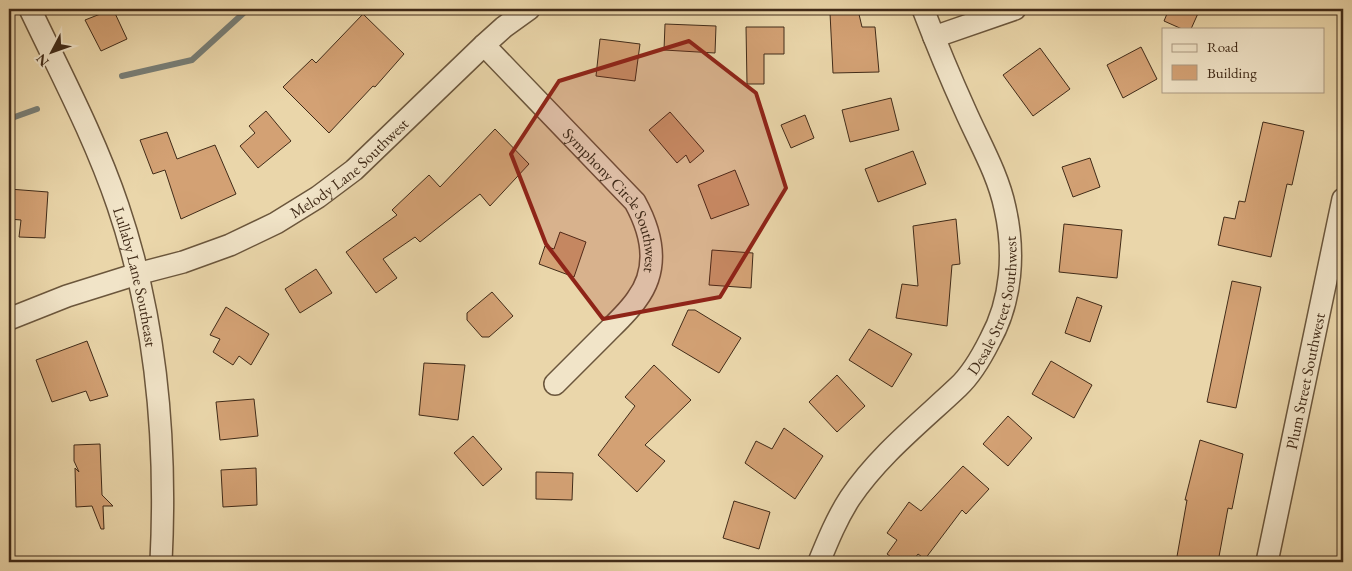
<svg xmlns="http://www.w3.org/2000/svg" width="1352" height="571" viewBox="0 0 1352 571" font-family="'EB Garamond',serif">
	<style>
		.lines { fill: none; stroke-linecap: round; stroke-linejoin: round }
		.stream { stroke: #787e76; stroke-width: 6 }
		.building { fill: #d3a174; stroke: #412b18 }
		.street-casing { stroke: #6b563c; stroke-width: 24 }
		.street { stroke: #f1e4c8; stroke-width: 21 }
		.marked { fill: #8f2418; fill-opacity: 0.2; stroke: #8f2418; stroke-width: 4; stroke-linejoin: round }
		.labels { text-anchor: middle; stroke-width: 4; stroke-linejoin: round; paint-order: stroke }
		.street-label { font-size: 16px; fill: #412b18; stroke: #f1e4c8 }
	</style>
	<rect width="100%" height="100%" fill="#ead6aa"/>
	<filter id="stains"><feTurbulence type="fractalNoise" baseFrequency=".004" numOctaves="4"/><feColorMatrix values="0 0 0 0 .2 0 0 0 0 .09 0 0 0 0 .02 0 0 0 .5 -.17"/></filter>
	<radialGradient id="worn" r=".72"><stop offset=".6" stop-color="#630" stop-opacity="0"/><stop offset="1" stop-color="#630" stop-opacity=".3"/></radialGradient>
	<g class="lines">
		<!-- stream -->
		<path class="stream" d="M122,76L192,60L248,9
			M9,119L37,109"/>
	</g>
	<!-- building -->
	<path class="building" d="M113,9L127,39L101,51L85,20Z
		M1169,9H1200L1191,29H1182L1164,21Z
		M858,10L862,27H875L879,72L833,73L830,13Z
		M363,14L404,54L375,87L373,86L329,133L283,87L312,59L316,63Z
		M665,24L716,26L715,53L664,50Z
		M746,27H784V54H764V84H747Z
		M600,39L640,44L635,81L596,76Z
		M1141,47L1157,79L1123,98L1107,65Z
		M1040,48L1070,89L1033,116L1003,75Z
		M891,98L899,130L850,142L842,110Z
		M266,111L291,141L258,168L240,146L255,133L249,126Z
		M670,112L704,151L690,163L686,155L677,163L649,130Z
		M805,115L814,138L791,148L781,125Z
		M1263,122L1304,131L1292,185L1287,184L1271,257L1218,245L1224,217L1235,219L1239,201L1245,202Z
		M495,129L529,164L490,206L480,194L420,242L415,237L383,259L397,278L376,293L346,252L397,215L392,210L429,175L440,187Z
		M167,132L177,159L215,145L236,194L181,219L165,170L153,174L140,140Z
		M913,151L926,184L878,202L865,169Z
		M1090,158L1100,187L1073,197L1062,167Z
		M735,170L749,205L711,219L698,185Z
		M9,189L48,192L45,238L19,237L21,220L9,219Z
		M956,219L960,264L952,265L947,326L896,318L902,284L918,286L913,226Z
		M1064,224L1122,230L1117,278L1059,272Z
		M560,232L586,242L574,277L539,264L545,246L554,249Z
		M712,250L753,253L751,288L709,285Z
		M316,269L332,293L300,313L285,289Z
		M1232,281L1261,287L1236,408L1207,402Z
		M492,292L513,316L489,337H482L467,320V313Z
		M1077,297L1102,306L1090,342L1065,333Z
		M226,307L269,334L251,365L239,356L233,365L213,352L220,339L210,335Z
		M688,310H695L741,338L719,373L672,345Z
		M869,329L912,354L892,387L849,360Z
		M87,341L108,396L90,401L86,391L52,402L36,360Z
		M1051,361L1092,385L1074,418L1032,394Z
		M424,363L465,365L458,420L419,415Z
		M654,365L691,400L645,445L665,461L637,492L598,455L635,406L625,397Z
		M837,375L865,406L837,432L809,402Z
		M254,399L258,436L220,440L216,402Z
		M1008,416L1032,438L1008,466L983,444Z
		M784,428L823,456L795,499L745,463L756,441L772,449Z
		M473,436L502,469L483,486L454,453Z
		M1200,440L1243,454L1232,509L1228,508L1218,562H1176L1187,500H1185Z
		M100,444L102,495L113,506H103L104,529H101L92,506L76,507L75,468L79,472L74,461V445Z
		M963,466L989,489L966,514L962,510L925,559L918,554L912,562H898L887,554L897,540L887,533L909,502L921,511Z
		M256,468L257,505L223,507L221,470Z
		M536,472L573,473L572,500L536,499Z
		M734,501L770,512L759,549L723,538Z"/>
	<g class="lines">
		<defs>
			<g id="street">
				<path id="s1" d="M30,9C61,74 95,138 118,206C157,321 167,442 161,562"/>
				<path d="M934,37L1015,9"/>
				<path id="s2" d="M484,45L635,202C652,233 660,268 637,299C629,311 617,322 606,333C589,350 572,367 555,384"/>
				<path id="s3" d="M9,319L67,296L137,274L183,262L230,245L276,223L318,197L354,170L484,45L504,27L529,9"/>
				<path id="s4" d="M819,562C828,540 837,518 850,498C879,455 921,422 958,387C972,374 982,356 990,340C1012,300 1015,252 1005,208C998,174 979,142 965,110C950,77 936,43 923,9"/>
				<path id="s5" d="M1267,562L1343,199"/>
			</g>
		</defs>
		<!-- street casing -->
		<use href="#street" class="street-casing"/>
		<!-- street -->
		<use href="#street" class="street"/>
	</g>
	<!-- marked area -->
	<path class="marked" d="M689,41L756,93L786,188L720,297L603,319L546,244L511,154L559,81Z"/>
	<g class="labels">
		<!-- street labels -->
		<g class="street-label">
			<text dy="6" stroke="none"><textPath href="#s3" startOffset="376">Melody Lane Southwest</textPath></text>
			<text dy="6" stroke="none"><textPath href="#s2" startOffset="205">Symphony Circle Southwest</textPath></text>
			<text dy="6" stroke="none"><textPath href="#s1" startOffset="289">Lullaby Lane Southeast</textPath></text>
			<text dy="6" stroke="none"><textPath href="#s4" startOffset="318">Desale Street Southwest</textPath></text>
			<text dy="6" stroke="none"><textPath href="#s5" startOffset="185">Plum Street Southwest</textPath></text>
		</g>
	</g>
	<!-- margin -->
	<rect width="1352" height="571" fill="none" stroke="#ead6aa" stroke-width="30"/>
	<rect x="10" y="10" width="1332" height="551" fill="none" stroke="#412b18" stroke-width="2.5"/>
	<rect x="15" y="15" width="1322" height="541" fill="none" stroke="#412b18"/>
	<!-- legend -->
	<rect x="1162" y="28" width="162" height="65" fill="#f1e4c8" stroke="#ab9a82"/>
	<rect x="1172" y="44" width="25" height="8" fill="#f1e4c8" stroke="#ab9a82"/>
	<text x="1207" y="52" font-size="15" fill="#412b18">Road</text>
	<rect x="1172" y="65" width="25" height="15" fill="#d3a174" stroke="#ab9a82"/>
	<text x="1207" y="78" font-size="15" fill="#412b18">Building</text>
	<!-- north arrow -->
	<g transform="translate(52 52) rotate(229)" stroke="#f1e4c8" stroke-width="4" paint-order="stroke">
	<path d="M0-4L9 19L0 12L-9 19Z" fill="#412b18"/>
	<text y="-8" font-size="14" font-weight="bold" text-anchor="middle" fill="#412b18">N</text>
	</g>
	<rect width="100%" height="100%" filter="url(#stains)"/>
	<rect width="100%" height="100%" fill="url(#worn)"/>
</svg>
